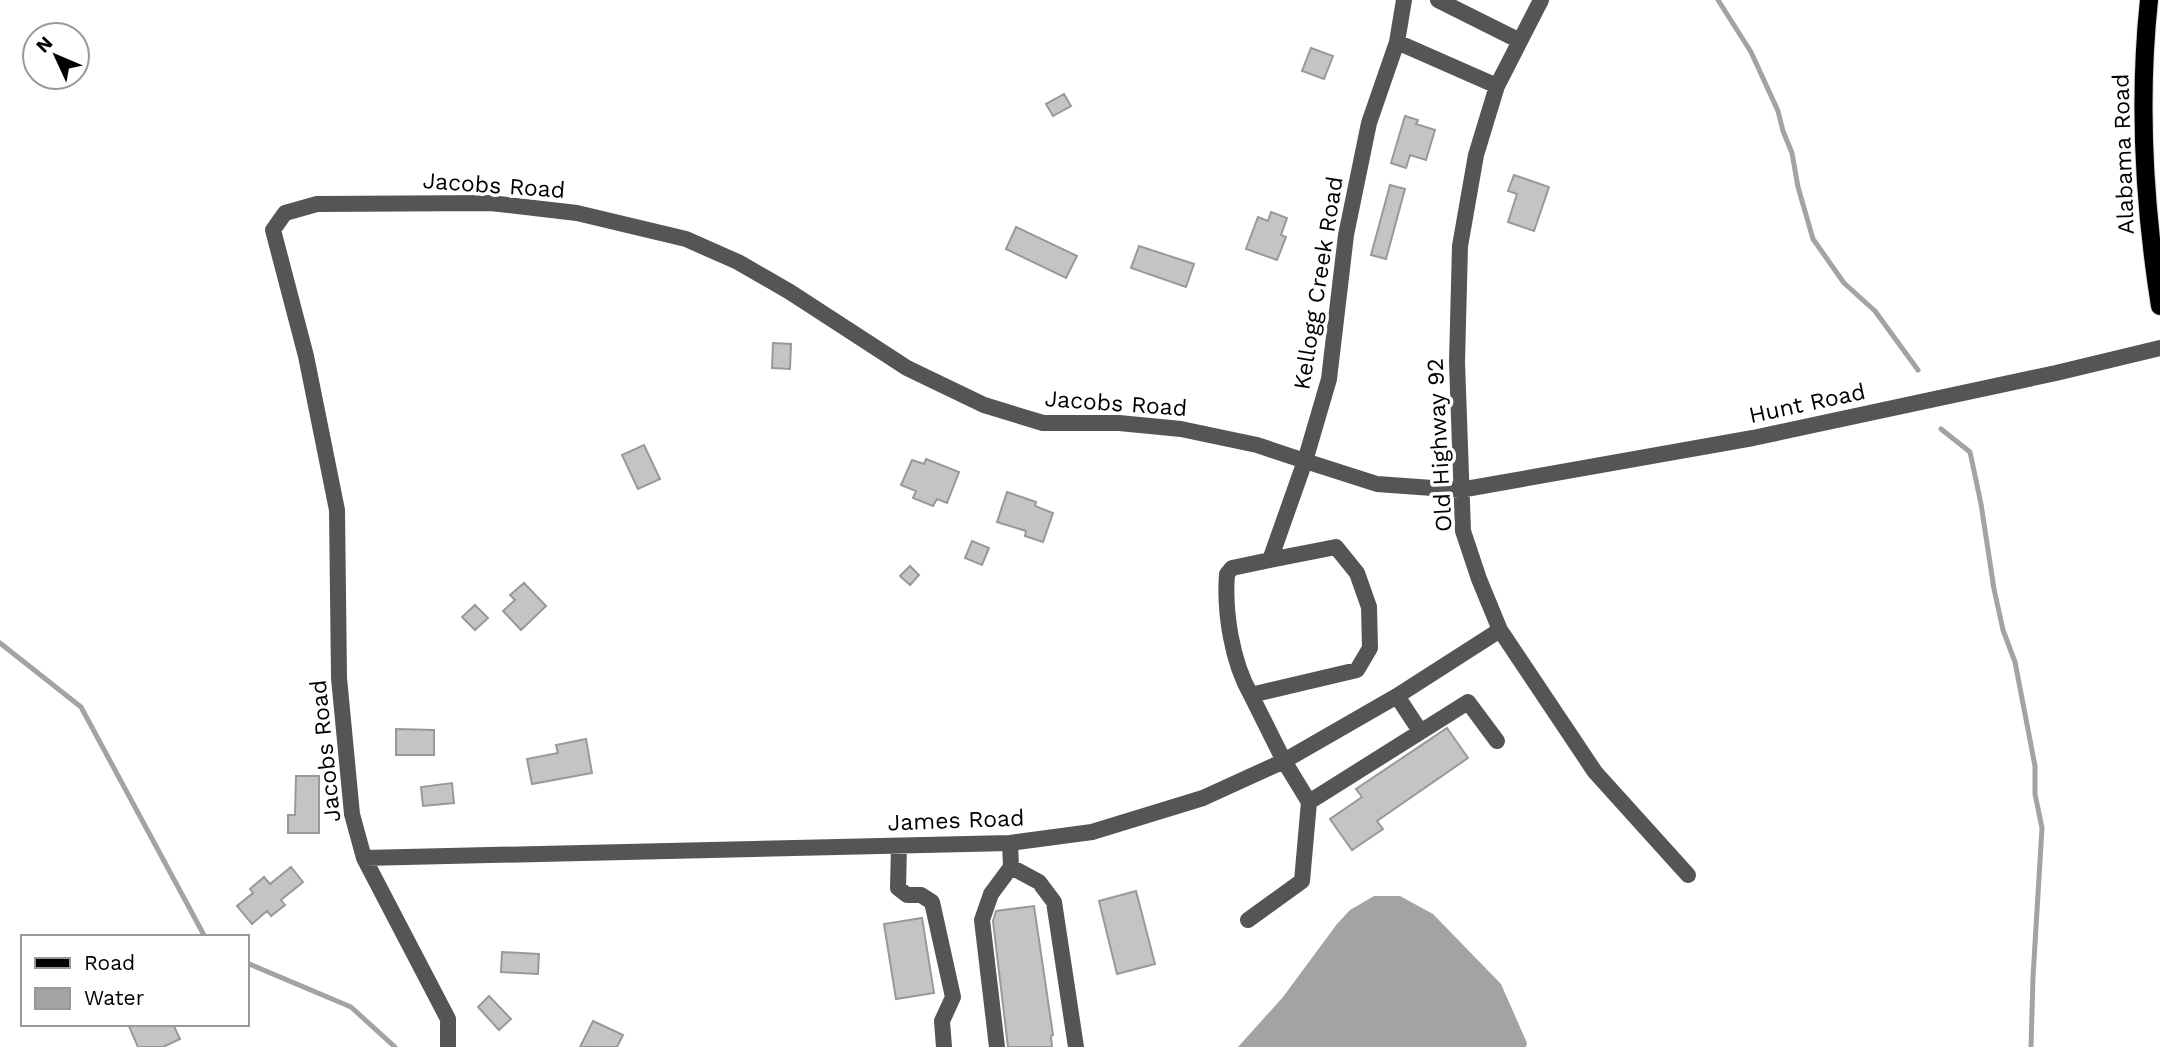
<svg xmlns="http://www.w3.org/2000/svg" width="2160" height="1047" viewBox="0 0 2160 1047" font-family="'Work Sans',sans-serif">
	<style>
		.water { fill: #a3a3a3 }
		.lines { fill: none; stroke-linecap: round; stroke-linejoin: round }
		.stream { stroke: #a3a3a3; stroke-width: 5 }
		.building { fill: #c4c4c4; stroke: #999; stroke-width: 2 }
		.major-casing { stroke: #dbdbdb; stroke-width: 20 }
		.minor { stroke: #555; stroke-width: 16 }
		.major { stroke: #000; stroke-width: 18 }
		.labels { text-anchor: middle; stroke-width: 7; stroke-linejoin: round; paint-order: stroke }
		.street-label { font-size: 23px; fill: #000; stroke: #fff }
	</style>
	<rect width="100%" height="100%" fill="#fff"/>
	<!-- water -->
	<path class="water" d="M1374,896H1400L1433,914L1501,984L1527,1043L1526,1047H1238L1283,997L1337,924L1350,910Z"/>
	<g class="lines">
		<!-- stream -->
		<path class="stream" d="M1718,0L1751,52L1778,111L1783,131L1792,153L1798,187L1813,239L1844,283L1875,311L1918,370
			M1941,429L1970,452L1981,504L1994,589L2003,630L2015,662L2035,766V794L2042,828L2033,977L2031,1047
			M0,643L81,707L205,937
			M247,963L351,1007L395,1047"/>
	</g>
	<!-- building -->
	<path class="building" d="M1311,48L1333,56L1324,79L1302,71Z
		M1064,94L1071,106L1053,116L1046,104Z
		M1405,116L1418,120L1416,124L1435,130L1426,160L1410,155L1406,168L1391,163Z
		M1514,175L1549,187L1534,231L1508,222L1517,194L1508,191Z
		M1390,185L1405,189L1386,259L1371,255Z
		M1271,212L1287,218L1281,235L1286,237L1277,260L1246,249L1258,217L1268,221Z
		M1016,227L1077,256L1066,278L1006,249Z
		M1139,246L1194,264L1186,287L1131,268Z
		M773,343L791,344L790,369L772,368Z
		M644,445L660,479L638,489L622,455Z
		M926,459L959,472L947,503L937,499L933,506L913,498L916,491L901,485L912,460L924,464Z
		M1007,492L1036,502L1035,506L1053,513L1043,542L1025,536L1026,531L997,522Z
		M972,541L989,548L982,565L965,558Z
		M910,566L919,575L910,585L900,576Z
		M524,583L546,606L521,630L503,611L515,600L510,595Z
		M475,605L488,618L475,630L462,617Z
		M1447,728L1468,758L1377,821L1383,829L1352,850L1330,819L1362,797L1356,789Z
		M396,729L434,730V755H396Z
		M586,739L592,773L532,784L527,759L558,753L556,745Z
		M296,776H319V833H288V815H295Z
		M452,783L454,803L423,806L421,787Z
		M291,867L303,882L281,900L285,905L271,916L267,911L252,924L237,906L253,893L250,889L264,877L270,884Z
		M1136,891L1155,964L1117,974L1099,901Z
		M1034,906L1053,1035L1051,1036L1052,1047H1008L993,921L996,911Z
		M922,918L934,993L896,999L884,924Z
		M502,952L539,954L538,974L501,972Z
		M489,996L511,1019L499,1030L478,1007Z
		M593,1021L623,1035L617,1047H580Z
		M128,1024H173L180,1039L163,1047H138Z"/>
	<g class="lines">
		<defs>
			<path id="major" d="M2149,0C2138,103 2144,205 2160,306"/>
		</defs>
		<!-- major casing -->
		<use href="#major" class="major-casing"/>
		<!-- minor -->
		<path class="minor" d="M1404,0L1397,42L1369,123L1346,235L1329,379L1305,461L1377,484L1460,490L1753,438L2056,373L2160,348
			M1438,0L1520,41
			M1541,0L1497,86L1476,155L1460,246L1457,362L1463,531L1479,579L1500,630L1595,772L1688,875
			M1397,42L1497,86
			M1251,695L1284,761L1309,802L1468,702L1497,741
			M1397,696L1420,731
			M899,846L898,888L907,895H921L932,902L953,997L942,1021L944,1047
			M364,858L1010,843L1092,832L1203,798L1284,761L1397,696L1500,630
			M1011,867L1039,882L1054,902L1076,1047
			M1248,920L1302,881L1309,802
			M448,1047V1019L364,858L352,814L339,678L337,510L306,356L273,230L285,213L317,204L490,203L577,213L686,239L738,262L790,292L907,368L984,405L1043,423H1119L1181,429L1257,445L1305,461L1270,560L1232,568L1227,574C1224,612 1232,662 1251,695L1357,670L1370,648L1369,607L1357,573L1336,547L1270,560
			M997,1047L982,920L991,894L1011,867L1010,843"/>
		<!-- major -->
		<use href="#major" class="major"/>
	</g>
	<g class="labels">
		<!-- street labels -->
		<g class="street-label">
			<text transform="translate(2123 154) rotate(-92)" y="8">Alabama Road</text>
			<text transform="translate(494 185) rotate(4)" y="8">Jacobs Road</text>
			<text transform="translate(1318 283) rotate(-81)" y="8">Kellogg Creek Road</text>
			<text transform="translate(1116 403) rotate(4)" y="8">Jacobs Road</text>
			<text transform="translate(1807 403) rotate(-12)" y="8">Hunt Road</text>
			<text transform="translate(1439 445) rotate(-93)" y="8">Old Highway 92</text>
			<text transform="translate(325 751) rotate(-96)" y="8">Jacobs Road</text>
			<text transform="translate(956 820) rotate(-2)" y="8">James Road</text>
		</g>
	</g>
	<!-- legend -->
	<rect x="21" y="935" width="228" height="91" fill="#ffffff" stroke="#999999" stroke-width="2"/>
	<rect x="35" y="958" width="35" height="10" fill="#000000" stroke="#999999" stroke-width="2"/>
	<text x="84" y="970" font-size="21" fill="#000000">Road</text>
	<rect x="35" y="988" width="35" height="21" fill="#a3a3a3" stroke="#999999" stroke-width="2"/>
	<text x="84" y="1005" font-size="21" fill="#000000">Water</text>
	<!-- north arrow -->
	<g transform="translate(56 56) rotate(314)"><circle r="33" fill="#ffffff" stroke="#999999" stroke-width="2"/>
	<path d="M0-5L12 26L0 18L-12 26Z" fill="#000000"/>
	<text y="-10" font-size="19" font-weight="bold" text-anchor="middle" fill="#000000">N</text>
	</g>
</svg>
